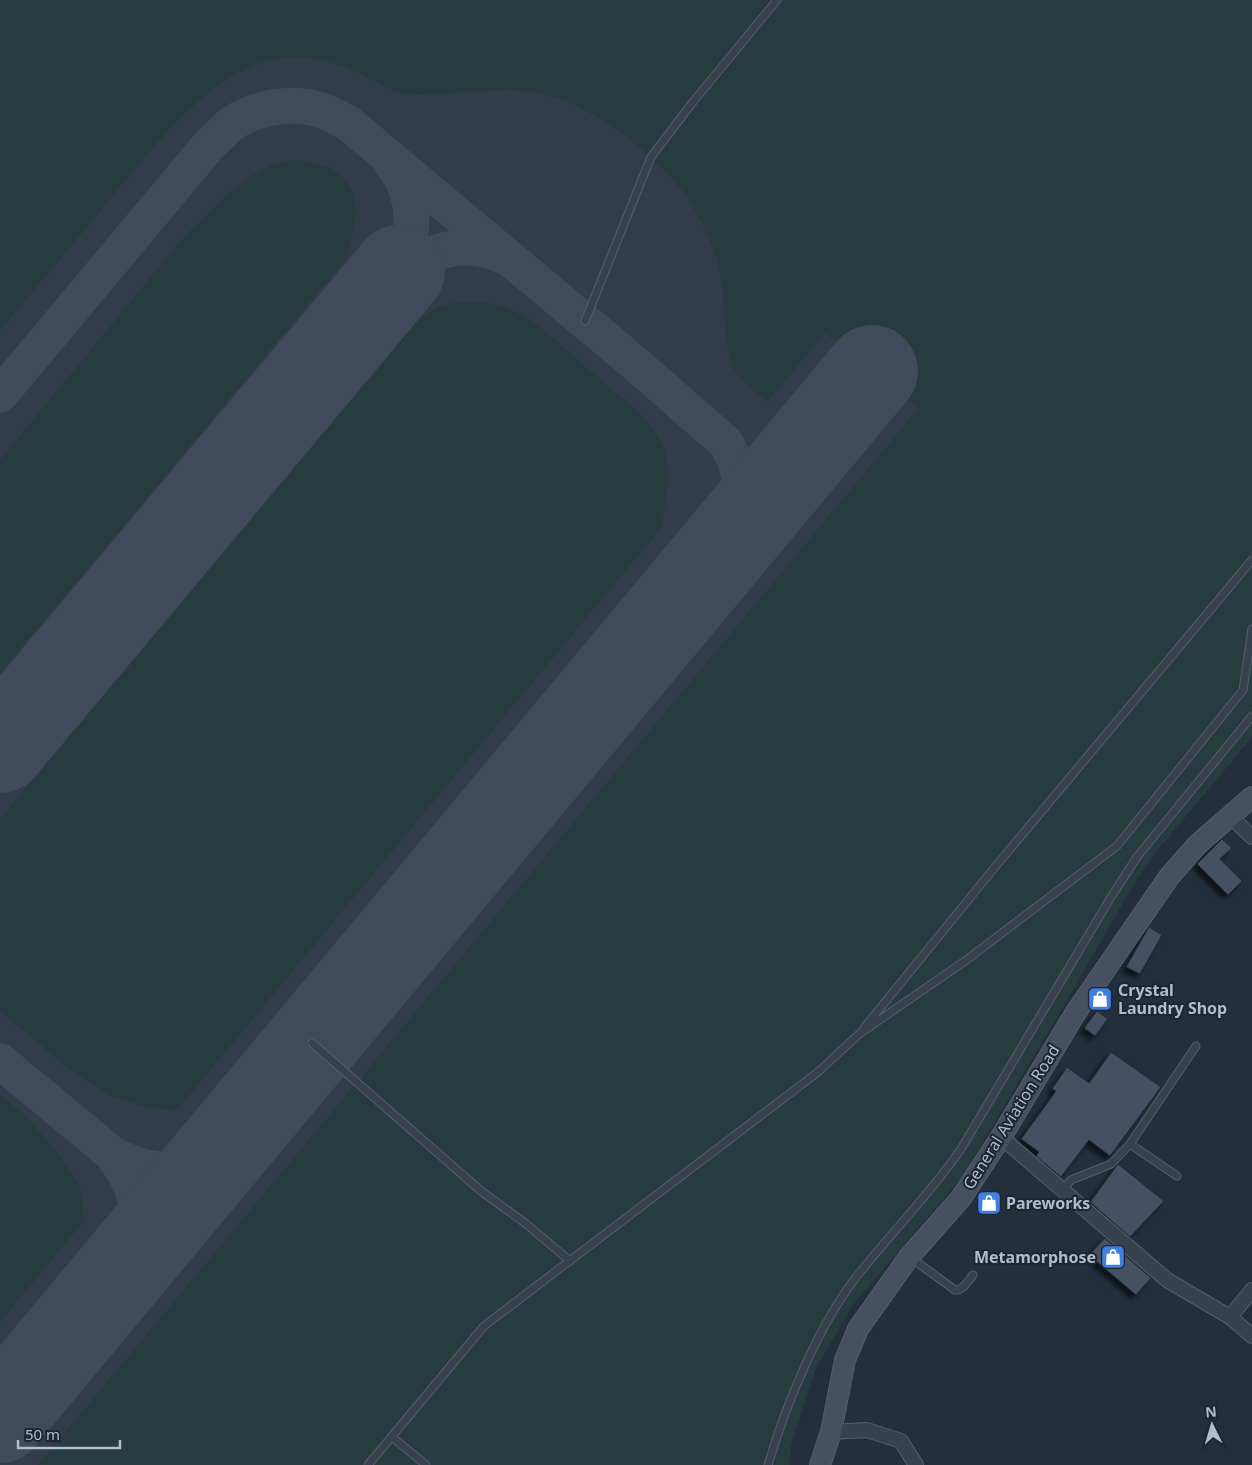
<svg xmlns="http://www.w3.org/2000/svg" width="1252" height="1465" viewBox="0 0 1252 1465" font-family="'Noto Sans',sans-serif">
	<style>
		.airport { fill: #323c4b }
		.green { fill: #263c3f }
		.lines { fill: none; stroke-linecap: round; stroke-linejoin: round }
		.taxiway { stroke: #3f4a5a; stroke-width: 36 }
		.runway { stroke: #3f4a5a; stroke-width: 92 }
		.building { fill: #455162; stroke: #1f2835; filter: url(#shadow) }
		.service-casing { stroke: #565f6c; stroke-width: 9 }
		.minor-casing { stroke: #565f6c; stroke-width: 16 }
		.secondary-casing { stroke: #565f6c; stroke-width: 22 }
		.service { stroke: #38414e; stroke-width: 7 }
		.minor { stroke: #38414e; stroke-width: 14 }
		.secondary { stroke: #465061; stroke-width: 20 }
		.labels { text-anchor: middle; stroke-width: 4; stroke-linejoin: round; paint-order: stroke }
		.poi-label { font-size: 16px; font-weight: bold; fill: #b4bcc9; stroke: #1d2633; text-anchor: start }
		.street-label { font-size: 16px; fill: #b4bcc9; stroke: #1d2633 }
	</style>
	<defs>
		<filter id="shadow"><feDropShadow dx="-4.5" dy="4.5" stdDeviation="2.5" flood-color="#0009"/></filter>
	</defs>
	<rect width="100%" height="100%" fill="#242f3e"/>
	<!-- airport -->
	<path class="airport" d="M0,0H1252V737L1160,847L1136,880L1060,1012L961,1178L851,1307L815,1370L792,1441L788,1463L790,1465H0Z"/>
	<!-- green -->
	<path class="green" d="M0,0H1252V737L1160,847L1136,880L1060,1012L961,1178L851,1307L815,1370L792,1441L788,1463L790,1465H38L918,409L825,333L767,402C758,394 746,386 739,377C722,357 726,294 719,266C714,245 695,206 681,189C646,147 581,95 524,91C488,88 452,95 416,95C398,95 382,85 366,77C344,65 320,57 294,57C216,57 147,156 101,210C68,250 34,290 0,330Z
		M292,160C360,163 365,205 345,260L0,673V460L184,237L231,191L253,175L272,165Z
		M457,302C476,302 496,302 513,311C543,326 568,352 594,374C617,395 649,416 662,445C673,468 665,505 661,528L177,1110L146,1107L112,1096L73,1072L0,1011V819L418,320L437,308Z
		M0,1095L26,1116L60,1156L80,1186L84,1221L0,1322Z"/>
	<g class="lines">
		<!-- taxiway -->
		<path class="taxiway" d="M392,164C417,195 416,237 399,271
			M399,271C432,250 467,238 505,257
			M0,395L209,145C216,139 222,132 229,126C253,107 294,100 323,111C331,114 339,119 348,123L631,360L726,443L735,461L740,479L741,498L734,530L725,547
			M0,1061L111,1153C150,1176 185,1175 223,1149
			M111,1153C136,1185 143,1212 137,1252"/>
		<!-- runway -->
		<path class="runway" d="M0,747L399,271
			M0,1417L872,371"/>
	</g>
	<!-- building -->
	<path class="building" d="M1222,839L1232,848L1220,859L1242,881L1228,895L1197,864Z
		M1149,927L1162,935L1140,974L1126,967Z
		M1097,1011L1108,1019L1095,1036L1084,1028Z
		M1111,1052L1161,1087L1110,1156L1089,1140L1061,1177L1036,1156L1039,1152L1021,1139L1056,1091L1052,1089L1067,1067L1089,1083Z
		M1118,1164L1164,1201L1130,1237L1090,1202Z
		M1105,1238L1151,1278L1136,1295L1089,1255Z"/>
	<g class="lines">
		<defs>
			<path id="service" d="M585,321L651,157L693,102L777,0
				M864,1028L995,867L1252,560
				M312,1043L481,1191L525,1223L570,1261
				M1130,1144L1177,1176
				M1062,1190L1071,1180L1111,1164L1130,1144L1196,1046
				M911,1258L955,1290C963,1291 968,1281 973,1275
				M392,1437L426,1465
				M368,1465L484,1326L818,1072L859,1034L965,961L1117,846L1243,690L1252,629
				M768,1465C786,1404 818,1326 857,1276C891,1233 930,1194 961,1149L1111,897L1137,857L1252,716"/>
			<path id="minor" d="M1230,816L1252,837
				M1001,1137L1167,1280L1230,1317L1252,1336
				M1230,1317L1252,1290
				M831,1432L867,1430L901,1441L916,1465"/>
			<path id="secondary" d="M820,1465L831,1432L845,1360L858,1329L909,1257L961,1198L1001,1137L1076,1012L1169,877L1197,845L1252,797"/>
		</defs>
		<!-- service casing -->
		<use href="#service" class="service-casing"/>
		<!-- minor casing -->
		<use href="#minor" class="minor-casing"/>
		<!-- secondary casing -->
		<use href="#secondary" class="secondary-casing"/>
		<!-- service -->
		<use href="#service" class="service"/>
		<!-- minor -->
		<use href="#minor" class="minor"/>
		<!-- secondary -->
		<use href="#secondary" class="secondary"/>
	</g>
	<!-- icons -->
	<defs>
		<symbol id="shop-square" viewBox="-11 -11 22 22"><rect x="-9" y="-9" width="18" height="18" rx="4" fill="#3f7fe0" stroke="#1d2633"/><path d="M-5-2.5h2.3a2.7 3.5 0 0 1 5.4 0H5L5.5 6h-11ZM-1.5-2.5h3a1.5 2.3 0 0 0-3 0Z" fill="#fff"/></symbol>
	</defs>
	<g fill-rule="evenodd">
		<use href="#shop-square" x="1086" y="985" width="28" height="28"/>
		<use href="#shop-square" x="975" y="1189" width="28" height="28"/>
		<use href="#shop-square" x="1099" y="1243" width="28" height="28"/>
	</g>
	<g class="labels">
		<!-- poi labels -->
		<g class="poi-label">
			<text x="1118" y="996">Crystal<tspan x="1118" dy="18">Laundry Shop</tspan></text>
			<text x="1006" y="1209">Pareworks</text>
			<text x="1096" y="1263" text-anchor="end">Metamorphose</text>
		</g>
		<!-- street labels -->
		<g class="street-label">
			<text transform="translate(1011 1117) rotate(-58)" y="6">General Aviation Road</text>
		</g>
	</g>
	<!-- north arrow -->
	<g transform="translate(1212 1425) rotate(355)" stroke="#1d2633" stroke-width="4" paint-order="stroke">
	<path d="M0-4L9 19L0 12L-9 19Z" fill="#b4bcc9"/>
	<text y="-8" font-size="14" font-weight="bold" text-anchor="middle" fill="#b4bcc9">N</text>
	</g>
	<!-- scale -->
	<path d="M18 1440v8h102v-8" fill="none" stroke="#b4bcc9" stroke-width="2.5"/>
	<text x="25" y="1440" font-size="15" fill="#b4bcc9" stroke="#1d2633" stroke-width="4" paint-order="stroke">50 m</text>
</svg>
